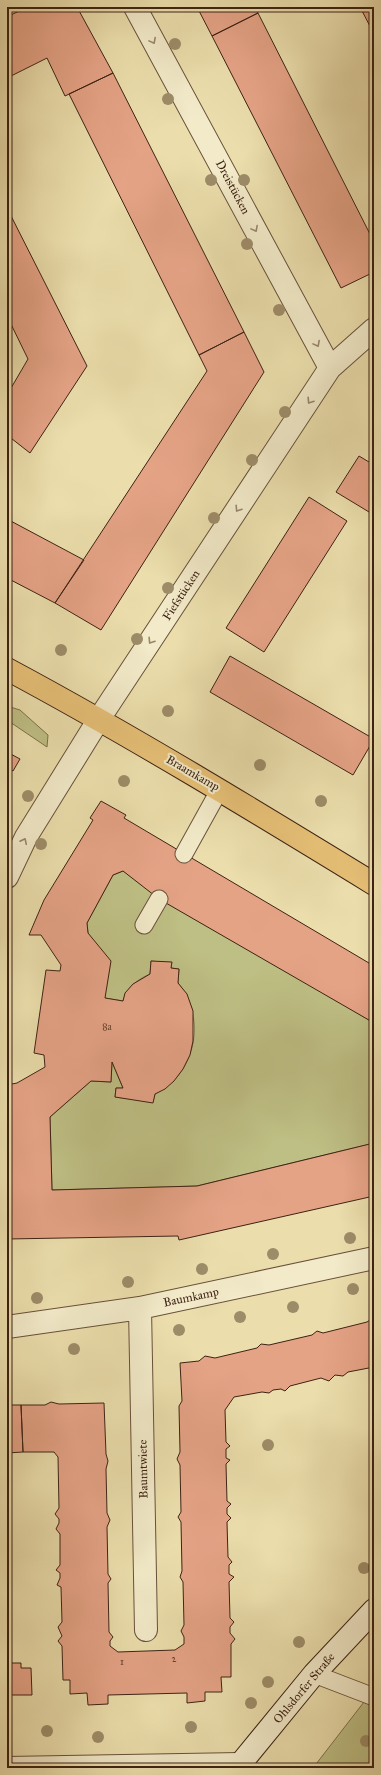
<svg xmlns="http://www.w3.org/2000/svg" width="381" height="1775" viewBox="0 0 381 1775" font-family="'IM FELL Great Primer',serif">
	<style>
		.green { fill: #bebf84; stroke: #7e704c }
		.building { fill: #e5a386; stroke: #3d2214 }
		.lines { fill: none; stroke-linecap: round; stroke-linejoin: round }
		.lane-casing { stroke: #68513a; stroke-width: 19 }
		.street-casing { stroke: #68513a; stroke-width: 24 }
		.secondary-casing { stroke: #3d2214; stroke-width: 24 }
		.primary-casing { stroke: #3d2214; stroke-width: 24 }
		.lane { stroke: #f2eac9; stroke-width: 17 }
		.street { stroke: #f2eac9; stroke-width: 22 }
		.secondary { stroke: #f2eac9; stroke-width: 22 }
		.primary { stroke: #e6bf76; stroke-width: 22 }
		.tree { fill: #9d8c68 }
		.oneway { stroke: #98866e }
		.labels { text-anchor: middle; stroke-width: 4; stroke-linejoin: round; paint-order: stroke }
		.number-label { font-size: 10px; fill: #674230 }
		.street-label { font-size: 12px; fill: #3d2214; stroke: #f2eac9 }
	</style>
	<rect width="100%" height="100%" fill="#ebdeac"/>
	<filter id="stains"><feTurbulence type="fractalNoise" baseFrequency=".005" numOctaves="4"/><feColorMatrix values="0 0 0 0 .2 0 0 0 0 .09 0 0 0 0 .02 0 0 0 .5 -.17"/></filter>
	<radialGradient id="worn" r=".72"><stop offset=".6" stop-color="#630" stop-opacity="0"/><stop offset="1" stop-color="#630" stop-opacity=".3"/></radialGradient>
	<!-- green -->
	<path class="green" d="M7,706L20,710L48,735L47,747L7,720Z
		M123,871L374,1023V1143L197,1186L52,1190L50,1117L91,1081L111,1082L112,1062L123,1088H116L115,1097L153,1102L155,1094C196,1074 207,1018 178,983L179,969L171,968V963L151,961L150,974C137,980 127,987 123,1001L105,998L88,933L87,923L113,875Z
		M374,1689V1768H313Z"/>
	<!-- building -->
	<path class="building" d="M27,7H77L113,73L65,96L47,58L7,78V17Z
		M197,7H255L258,13L212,36Z
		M360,7H374V34Z
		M258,13L374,242V272L341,288L212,36Z
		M113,73L244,332L199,355L69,94Z
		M7,208L87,366L30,453L7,435V395L28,359L7,316Z
		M244,332L264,372L101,630L55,603L207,371L199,355Z
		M359,456L374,465V515L336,492Z
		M309,497L347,521L264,652L226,628Z
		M7,519L84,560L55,603L7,578Z
		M230,656L374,739L353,775L210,692Z
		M7,752L20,759L13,771L10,769L7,775Z
		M101,801L126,815L124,818L374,966V1023L159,899L123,871L113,875L87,923L88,933L111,961L105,998L123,1001L125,993L133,984L150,974L151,961L172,962L171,968L179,969L178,983L187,994L193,1011V1041L190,1055L183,1069L174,1081L165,1089L155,1094L153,1103L115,1097L116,1088H123L112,1062L111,1082L91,1081L50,1117L52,1190L197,1186L374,1143V1196L179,1240L178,1236L7,1239V1085L17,1083L45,1067L44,1055L34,1053L46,970L60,971L61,965L41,935H29L44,900L93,820L90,818Z
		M373,1318L374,1319V1367L348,1372L343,1376L335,1375L329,1381L321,1378L290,1386L285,1391L281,1389L273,1390L269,1393L262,1392L234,1397L225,1410L226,1442L230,1446L226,1449V1458L230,1460L226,1464L227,1501L231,1504L227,1508V1514L231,1518L227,1522L228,1557L232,1562L229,1565V1574L234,1577L229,1582L230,1618L234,1622L230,1627V1633L235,1639L231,1644V1677H221L222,1692H205V1701L187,1703V1693L108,1695V1704L88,1705L87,1693L70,1694V1680H63L62,1646L58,1641L62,1636L58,1627L62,1622L61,1587L57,1585L60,1578V1573L56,1570L60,1565V1534L56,1529L59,1523V1519L55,1514L59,1508L58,1457L54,1452H23L21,1405H45L51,1402L59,1404L104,1403L106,1454L108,1461L106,1469L107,1513L110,1520L107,1527L108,1574L111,1579L108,1583L109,1632L113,1637L110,1641V1646L118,1652L175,1650L184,1644V1637L181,1631L184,1625L183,1582L180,1577L182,1571L181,1522L178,1517L181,1512L180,1465L177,1459L180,1452L179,1406L182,1401L180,1363L199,1361L205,1356L215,1358L257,1348L261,1344L269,1345L312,1335L317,1331L323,1333L367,1322Z
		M7,1405H21L23,1452L7,1453Z
		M7,1663H21V1668H31L32,1695H7Z"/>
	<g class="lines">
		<defs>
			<path id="lane" d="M184,854L220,789
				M144,925L159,899
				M314,1674L374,1697"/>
			<path id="street" d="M135,7L330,368
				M7,877L26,837L99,719L330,368L374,329
				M140,1308L146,1630
				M7,1327L140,1308L374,1258
				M7,1768L240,1764"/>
			<path id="secondary" d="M237,1768L314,1674L374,1610"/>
			<path id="primary" d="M7,669C132,736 253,810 374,884"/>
		</defs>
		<!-- lane casing -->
		<use href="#lane" class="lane-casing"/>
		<!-- street casing -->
		<use href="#street" class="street-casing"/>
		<!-- secondary casing -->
		<use href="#secondary" class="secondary-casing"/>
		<!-- primary casing -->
		<use href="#primary" class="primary-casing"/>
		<!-- lane -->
		<use href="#lane" class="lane"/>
		<!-- street -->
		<use href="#street" class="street"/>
		<!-- secondary -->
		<use href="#secondary" class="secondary"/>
		<!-- primary -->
		<use href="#primary" class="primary"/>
	</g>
	<!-- trees -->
	<g class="tree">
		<circle cx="175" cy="44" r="6"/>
		<circle cx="168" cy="99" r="6"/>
		<circle cx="211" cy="180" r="6"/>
		<circle cx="244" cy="180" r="6"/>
		<circle cx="247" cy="244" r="6"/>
		<circle cx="279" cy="310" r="6"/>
		<circle cx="285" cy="412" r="6"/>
		<circle cx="252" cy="460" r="6"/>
		<circle cx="214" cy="518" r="6"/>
		<circle cx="168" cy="588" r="6"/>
		<circle cx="137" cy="639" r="6"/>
		<circle cx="61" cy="650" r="6"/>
		<circle cx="168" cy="711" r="6"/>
		<circle cx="260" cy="765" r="6"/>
		<circle cx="124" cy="781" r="6"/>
		<circle cx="28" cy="796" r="6"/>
		<circle cx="321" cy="801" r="6"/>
		<circle cx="41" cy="844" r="6"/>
		<circle cx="350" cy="1238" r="6"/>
		<circle cx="273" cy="1254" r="6"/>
		<circle cx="202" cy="1269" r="6"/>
		<circle cx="128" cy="1282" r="6"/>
		<circle cx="353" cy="1289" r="6"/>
		<circle cx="37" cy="1298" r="6"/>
		<circle cx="293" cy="1307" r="6"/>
		<circle cx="240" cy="1317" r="6"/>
		<circle cx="179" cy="1330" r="6"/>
		<circle cx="74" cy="1349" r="6"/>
		<circle cx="268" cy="1445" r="6"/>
		<circle cx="364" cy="1568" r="6"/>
		<circle cx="299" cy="1642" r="6"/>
		<circle cx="268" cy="1682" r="6"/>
		<circle cx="251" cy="1703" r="6"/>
		<circle cx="191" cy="1727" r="6"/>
		<circle cx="47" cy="1731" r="6"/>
		<circle cx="98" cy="1737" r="6"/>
		<circle cx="366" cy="1741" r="6"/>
	</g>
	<!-- one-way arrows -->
	<defs><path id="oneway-chevron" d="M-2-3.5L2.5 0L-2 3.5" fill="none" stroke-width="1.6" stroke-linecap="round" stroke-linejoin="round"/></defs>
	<g class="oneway">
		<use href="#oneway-chevron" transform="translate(153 41) rotate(62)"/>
		<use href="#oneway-chevron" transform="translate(255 229) rotate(62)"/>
		<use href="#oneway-chevron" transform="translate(317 344) rotate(62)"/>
		<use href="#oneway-chevron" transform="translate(310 401) rotate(123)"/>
		<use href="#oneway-chevron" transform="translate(238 509) rotate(123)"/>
		<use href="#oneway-chevron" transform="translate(151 641) rotate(123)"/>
		<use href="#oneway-chevron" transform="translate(24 841) rotate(-64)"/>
	</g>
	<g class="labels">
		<!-- number labels -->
		<g class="number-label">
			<text x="107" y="1030">8a</text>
			<text x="174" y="1662">2</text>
			<text x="122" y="1665">1</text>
		</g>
		<!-- street labels -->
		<g class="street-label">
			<text transform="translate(233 187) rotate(62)" y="4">Dreistücken</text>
			<text transform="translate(181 595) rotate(-57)" y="4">Fiefstücken</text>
			<text transform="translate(193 773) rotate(30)" y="4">Braamkamp</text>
			<text transform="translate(191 1297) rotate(-12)" y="4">Baumkamp</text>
			<text transform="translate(143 1469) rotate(-91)" y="4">Baumtwiete</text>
			<text transform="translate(304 1688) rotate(-50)" y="4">Ohlsdorfer Straße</text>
		</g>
	</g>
	<!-- margin -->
	<rect width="381" height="1775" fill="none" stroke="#ebdeac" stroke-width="24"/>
	<rect x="8" y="8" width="365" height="1759" fill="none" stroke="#3d2214" stroke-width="2"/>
	<rect x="12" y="12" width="357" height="1751" fill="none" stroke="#3d2214"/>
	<rect width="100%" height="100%" filter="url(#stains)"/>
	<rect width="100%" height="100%" fill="url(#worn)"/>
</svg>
